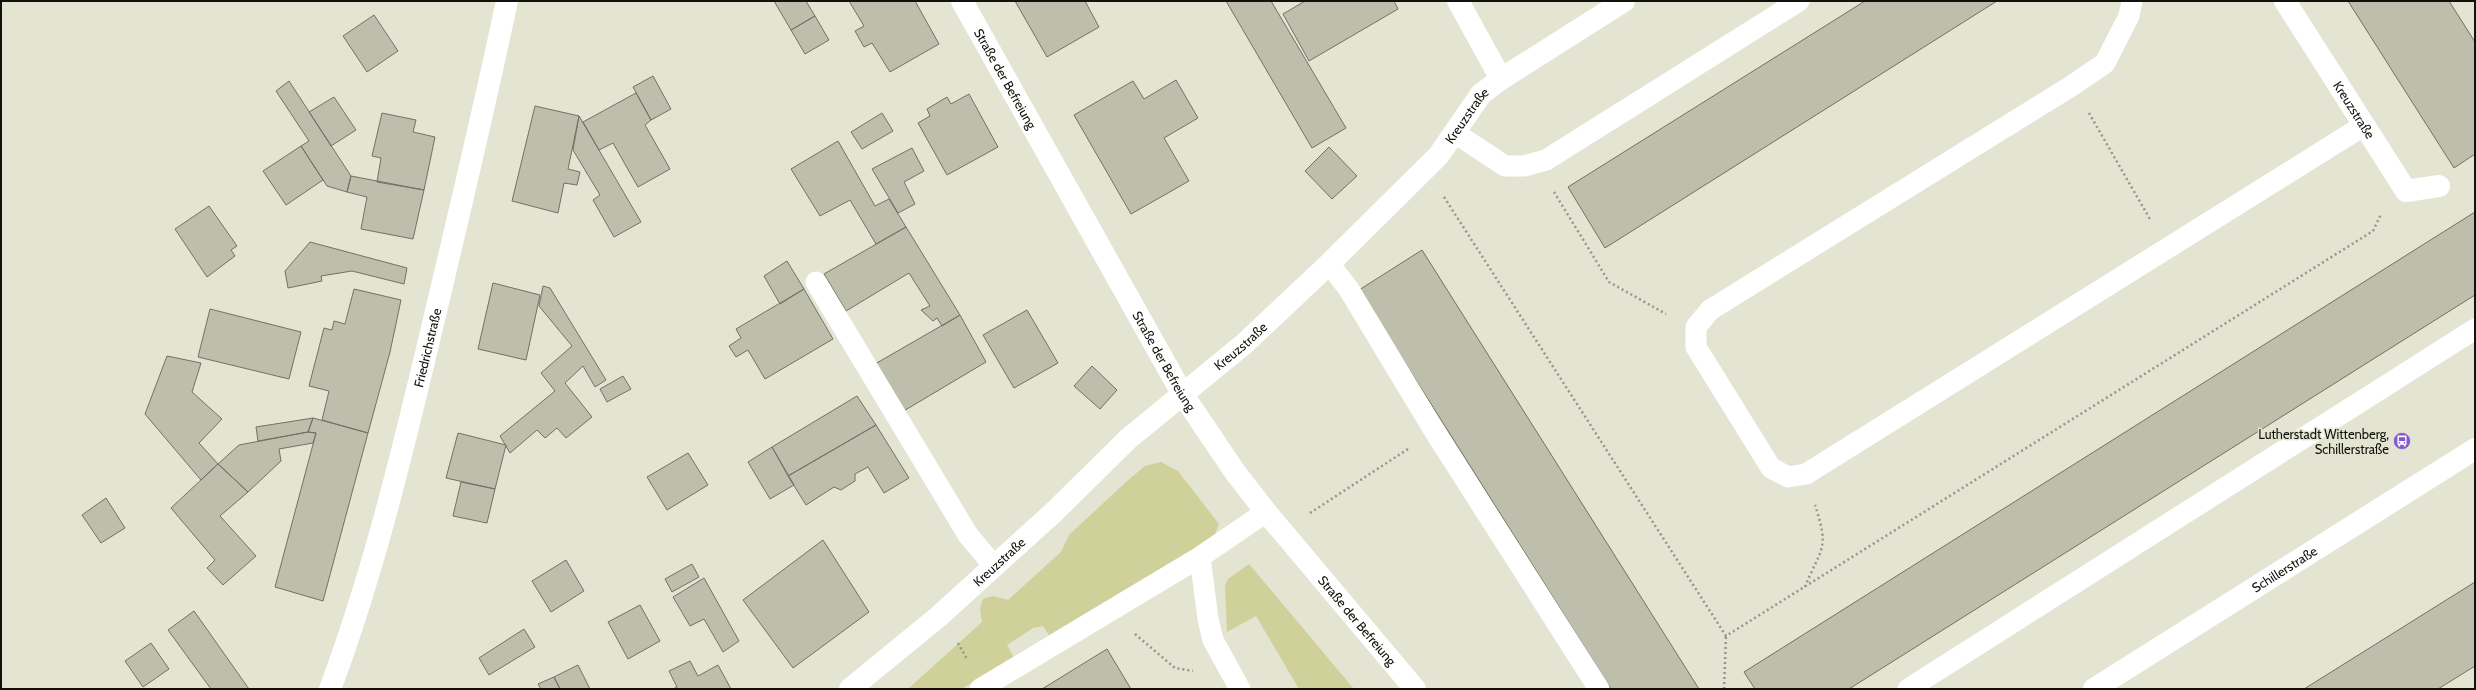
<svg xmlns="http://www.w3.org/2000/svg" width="2476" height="690" viewBox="0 0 2476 690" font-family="Cabin,sans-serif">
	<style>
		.green { fill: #d0d09a }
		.building { fill: #bdbeac; stroke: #717261 }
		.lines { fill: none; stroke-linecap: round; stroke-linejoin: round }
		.path { stroke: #959687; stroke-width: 2.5; stroke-dasharray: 2 3; stroke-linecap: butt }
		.service { stroke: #fff; stroke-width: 21 }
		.minor { stroke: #fff; stroke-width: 22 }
		.tertiary { stroke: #fff; stroke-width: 22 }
		.labels { text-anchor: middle; stroke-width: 3; stroke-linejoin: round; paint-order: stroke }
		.street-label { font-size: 13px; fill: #11120b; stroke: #e3e4d1 }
		.poi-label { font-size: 13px; fill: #11120b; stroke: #e3e4d1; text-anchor: end }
	</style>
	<rect width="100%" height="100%" fill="#e3e4d1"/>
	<!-- green -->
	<path class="green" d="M1161,462L1178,471L1219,524L1214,537L1049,635L1043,626L1033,628L1007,645L1014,658L961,689H908L982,622L980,608L983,599L993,596L1008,600L1061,552L1069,535L1126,482L1145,466Z
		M1249,564L1354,689H1299L1256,616L1227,632L1225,586L1228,579Z"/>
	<!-- building -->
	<path class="building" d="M774,1H806L815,16L791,30Z
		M849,1H915L939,44L890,72L872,43L864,47L855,31L864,26Z
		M1015,1H1085L1099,27L1047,57Z
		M1226,1H1271L1346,128L1312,148Z
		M1305,1H1394L1398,9L1309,61L1283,14Z
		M1865,1H1997L1605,248L1568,187Z
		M2348,1H2449L2475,42V154L2454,168Z
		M374,15L398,51L367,72L343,36Z
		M815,16L829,40L805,54L791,30Z
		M653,76L671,109L651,120L633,87Z
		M1176,80L1198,118L1164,138L1189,181L1131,214L1074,115L1133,81L1144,99Z
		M289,81L351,176L347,192L327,186L301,146L309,141L276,91Z
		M636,93L651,120L645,125L670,169L638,187L613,143L599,150L583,122Z
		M969,94L998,147L947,175L918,123L930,116L927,109L947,97L951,104Z
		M334,97L356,130L331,146L309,112Z
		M535,106L579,116L568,169L580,172L577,185L564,183L558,213L512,201Z
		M382,113L416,120L413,132L435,137L424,190L377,182L381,158L372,156Z
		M882,113L893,131L862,149L851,132Z
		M579,116L641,222L614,237L593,200L600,195L573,150Z
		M838,141L875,206L889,199L906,227L876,244L850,200L820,216L791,169Z
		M301,146L323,180L286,205L263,171Z
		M1329,147L1357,176L1332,199L1305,171Z
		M912,148L924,171L904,182L915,204L898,213L872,169Z
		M351,176L424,190L413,239L361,229L367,197L347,192Z
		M209,206L237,246L231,250L235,256L207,277L175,229Z
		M2475,212V295L1849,689H1755L1744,672Z
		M906,227L960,315L942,326L937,318L933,321L921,310L930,306L909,273L846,311L824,274Z
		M310,242L407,268L404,284L352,271L321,276L322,281L288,288L285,271Z
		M1422,250L1699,689H1611L1359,290Z
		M787,261L804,289L780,304L764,276Z
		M493,283L540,295L526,360L478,349Z
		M543,286L550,288L606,380L595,387L583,366L565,383L592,417L566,438L557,428L545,438L537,430L510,453L500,436L555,391L541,373L572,346L539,306Z
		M354,289L401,300L390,352L368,433L322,420L329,391L309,386L324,328L332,330L334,321L345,324Z
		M804,289L833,339L765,379L748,350L736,357L729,346L741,338L736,329Z
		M210,309L301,332L289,379L198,357Z
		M1027,310L1058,363L1014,388L983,335Z
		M960,315L986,362L902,412L875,364Z
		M167,356L201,363L192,392L222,419L199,443L218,464L201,480L145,414Z
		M1092,366L1117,390L1100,409L1074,386Z
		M623,376L631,389L607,402L600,389Z
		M857,396L876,425L788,476L772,447Z
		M313,418L308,432L258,441L256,427Z
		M313,418L368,433L323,601L275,587L316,433L308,432Z
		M876,425L909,478L884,493L868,467L855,474V481L841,490L834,487L806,505L788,476Z
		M308,432L316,433L313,443L279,449L281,461L248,492L218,464L239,445Z
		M458,433L506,445L495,489L446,478Z
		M772,447L794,485L770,499L748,462Z
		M688,453L708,485L667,510L647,477Z
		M218,464L248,492L220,516L256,556L223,585L207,568L215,560L171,508Z
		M461,482L495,489L487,523L453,516Z
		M106,498L125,528L101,543L82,515Z
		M823,540L869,612L793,668L743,600Z
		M566,560L584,591L551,612L532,581Z
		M692,564L699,577L672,592L665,579Z
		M704,578L739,641L723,652L704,619L690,626L673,597Z
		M2475,582V666L2438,689H2304Z
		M640,605L660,641L628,659L608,622Z
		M194,611L249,689H211L168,630Z
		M524,629L535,647L489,675L479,658Z
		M151,643L169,669L143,687L125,661Z
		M1107,649L1131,689H1042Z
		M690,661L698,676L718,665L731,689H673L677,687L669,671Z
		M578,665L590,689H560L554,677Z
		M554,677L560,689H541L538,684Z"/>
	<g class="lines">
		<!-- path -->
		<path class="path" d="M2089,113L2151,221
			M1554,192L1609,282L1666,314
			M1444,197L1726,636L2373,231L2381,214
			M1310,513L1408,449
			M1805,587C1821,547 1830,550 1815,505
			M1135,634L1175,668L1193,671
			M958,643L967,659
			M1724,689L1726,636"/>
		<!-- service -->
		<path class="service" d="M2132,1L2129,16L2105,63L2073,85L1710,310L1696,327V347L1771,468L1788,477L1806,474L2363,126
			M1455,133L1505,166H1524L1546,160L1799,1
			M1329,264L1348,288L1435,432L1599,689
			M816,282L968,535L994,566
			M1200,557L1208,619L1213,640L1240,689
			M980,689L1200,557L1266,512
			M1908,689L2475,329"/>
		<!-- minor -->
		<g class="minor">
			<path d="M1458,1L1501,79"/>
			<path id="s1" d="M2285,1L2406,191L2439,186"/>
			<path id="s2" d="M850,689L938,617L1055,511L1128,439L1244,344L1329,264L1439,155L1481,94L1501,79L1624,1"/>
		</g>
		<!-- tertiary -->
		<g class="tertiary">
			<path id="s3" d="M962,1L1183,395L1235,472L1266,512L1415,689"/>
			<path id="s4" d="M330,689C371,580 399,466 426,353C454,236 482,119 507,1"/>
			<path id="s5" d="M2094,689L2475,449"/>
		</g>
	</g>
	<!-- icons -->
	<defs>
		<symbol id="bus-disc" viewBox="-11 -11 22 22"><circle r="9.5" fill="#8657d0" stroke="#e3e4d1"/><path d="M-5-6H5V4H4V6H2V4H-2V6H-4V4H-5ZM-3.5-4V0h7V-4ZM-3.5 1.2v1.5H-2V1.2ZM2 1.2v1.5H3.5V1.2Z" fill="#fff"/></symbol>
	</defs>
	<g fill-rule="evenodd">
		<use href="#bus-disc" x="2392" y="431" width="20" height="20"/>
	</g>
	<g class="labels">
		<!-- street labels -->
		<g class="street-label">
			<text dy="5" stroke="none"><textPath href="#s3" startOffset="89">Straße der Befreiung</textPath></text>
			<text dy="5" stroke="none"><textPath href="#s1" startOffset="129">Kreuzstraße</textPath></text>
			<text dy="5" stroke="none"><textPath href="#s2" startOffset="844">Kreuzstraße</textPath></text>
			<text dy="5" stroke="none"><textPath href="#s2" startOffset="520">Kreuzstraße</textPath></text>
			<text dy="5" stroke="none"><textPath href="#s4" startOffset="355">Friedrichstraße</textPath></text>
			<text dy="5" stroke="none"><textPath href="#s3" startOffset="413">Straße der Befreiung</textPath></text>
			<text dy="5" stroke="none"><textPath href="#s2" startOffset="196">Kreuzstraße</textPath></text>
			<text dy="5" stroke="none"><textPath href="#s5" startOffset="225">Schillerstraße</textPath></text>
			<text dy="5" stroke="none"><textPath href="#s3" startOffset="737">Straße der Befreiung</textPath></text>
		</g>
		<!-- poi labels -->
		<g class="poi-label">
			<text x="2389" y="439">Lutherstadt Wittenberg,<tspan x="2389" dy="15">Schillerstraße</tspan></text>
		</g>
	</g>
	<!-- border -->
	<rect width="2476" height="690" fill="none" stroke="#11120b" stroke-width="4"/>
</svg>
